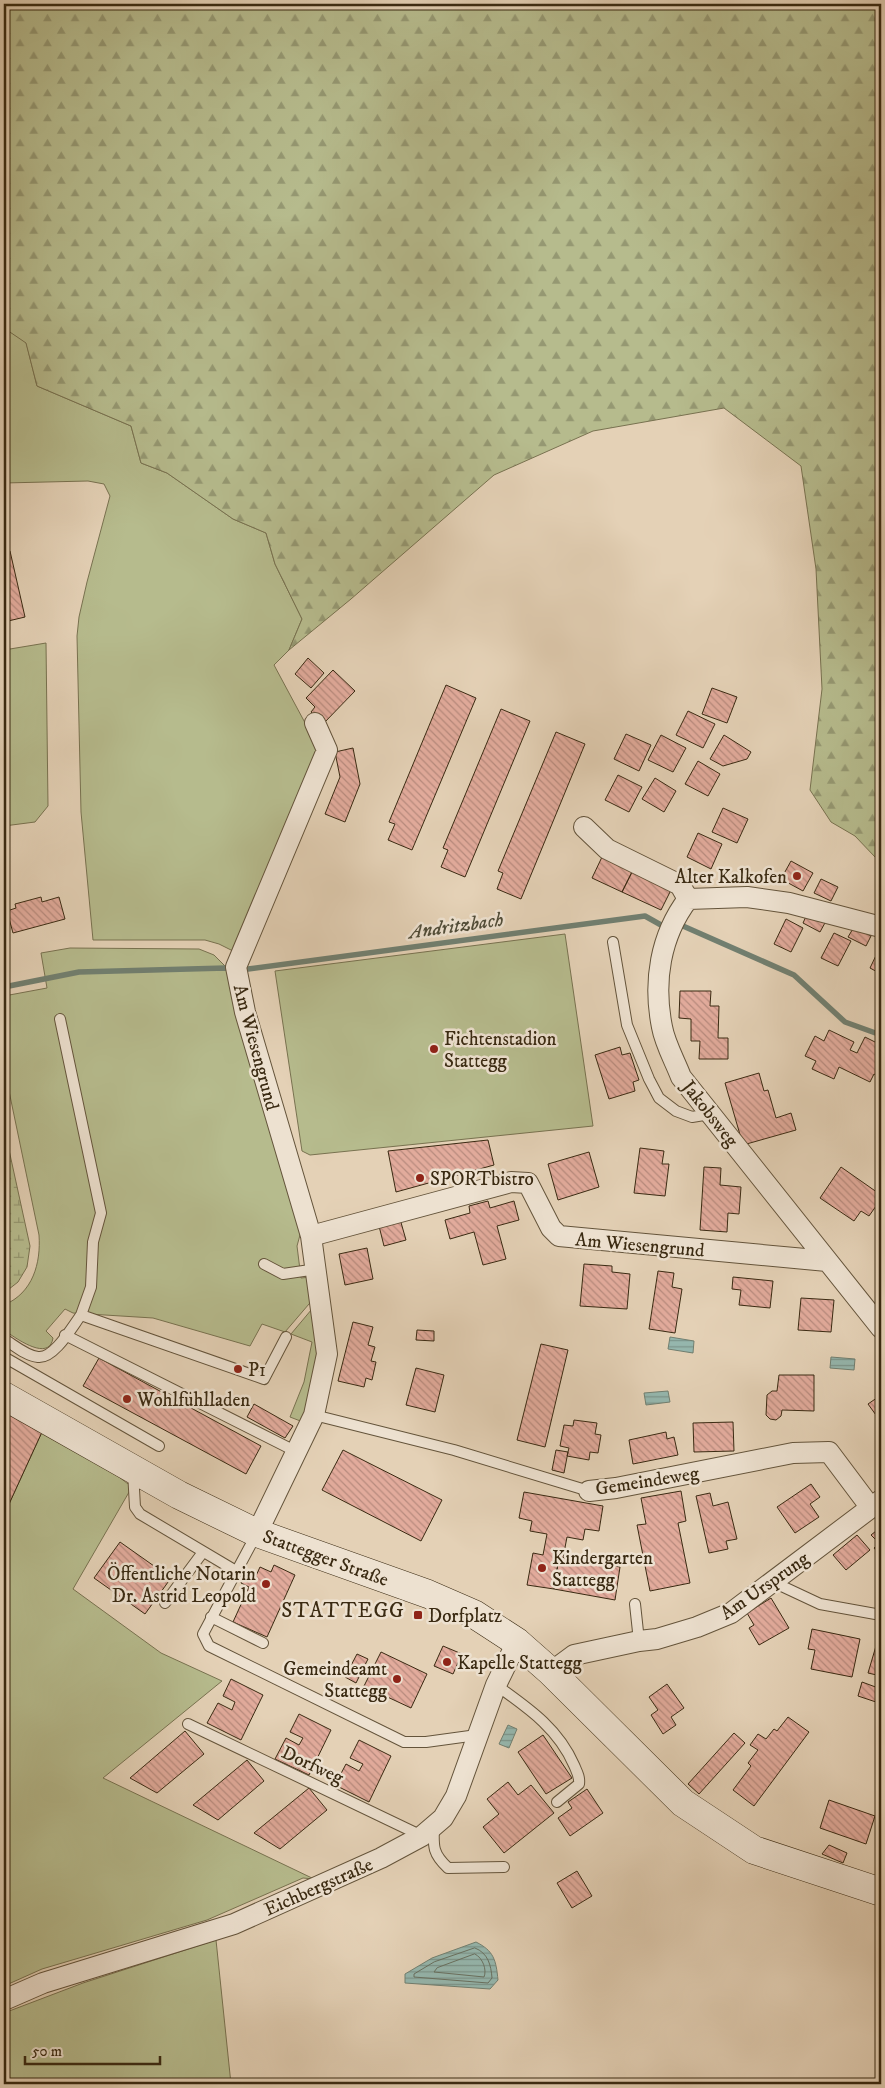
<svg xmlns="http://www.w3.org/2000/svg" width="885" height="2088" viewBox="0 0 885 2088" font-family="'IM FELL DW Pica',serif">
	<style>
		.green { fill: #b6bb8d; stroke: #787250 }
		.forest { fill: url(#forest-firs); stroke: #787250 }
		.wetland { fill: url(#wetland-marsh); stroke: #787250 }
		.water { fill: url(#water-rules); stroke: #717f70 }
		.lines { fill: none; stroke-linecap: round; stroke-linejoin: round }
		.shore { stroke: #687060; stroke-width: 1 }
		.stream { stroke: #717f70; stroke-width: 5.5 }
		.building { fill: url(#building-back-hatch); stroke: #3a2a12 }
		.service-casing { stroke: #64543b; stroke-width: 12 }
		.minor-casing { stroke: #64543b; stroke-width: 22 }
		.secondary-casing { stroke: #3a2a12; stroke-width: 29 }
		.service { stroke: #ede1d0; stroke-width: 10 }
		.minor { stroke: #ede1d0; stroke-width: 20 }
		.secondary { stroke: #ede1d0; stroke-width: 28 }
		.poi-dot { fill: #8f2418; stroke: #ede1d0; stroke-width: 2 }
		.labels { text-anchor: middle; stroke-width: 5; stroke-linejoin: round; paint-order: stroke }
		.poi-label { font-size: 19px; fill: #3a2a12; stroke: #ede1d0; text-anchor: start }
		.street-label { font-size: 19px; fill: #3a2a12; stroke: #ede1d0 }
		.water-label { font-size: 20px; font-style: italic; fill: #514d39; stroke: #ede1d0 }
		.quarter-label { font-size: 21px; letter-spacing: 1px; fill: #3a2a12; stroke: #ede1d0 }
	</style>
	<defs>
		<pattern id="forest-firs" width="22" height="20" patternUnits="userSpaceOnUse" patternTransform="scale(1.25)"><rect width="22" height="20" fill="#b6bb8d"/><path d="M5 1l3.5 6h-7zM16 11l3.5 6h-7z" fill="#959872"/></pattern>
		<pattern id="wetland-marsh" width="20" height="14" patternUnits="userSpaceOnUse" patternTransform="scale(1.25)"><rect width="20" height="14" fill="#b6bb8d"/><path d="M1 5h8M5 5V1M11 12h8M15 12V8" fill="none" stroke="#959872"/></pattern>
		<pattern id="water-rules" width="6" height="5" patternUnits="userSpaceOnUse" patternTransform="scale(1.25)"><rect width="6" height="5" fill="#95b7ae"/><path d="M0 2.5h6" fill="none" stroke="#7b958c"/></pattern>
		<pattern id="building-back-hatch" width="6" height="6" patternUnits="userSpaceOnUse" patternTransform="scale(1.25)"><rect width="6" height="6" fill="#e2ab9c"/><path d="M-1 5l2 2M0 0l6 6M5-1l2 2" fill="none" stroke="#b88b7e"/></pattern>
	</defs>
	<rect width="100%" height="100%" fill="#e4d1b6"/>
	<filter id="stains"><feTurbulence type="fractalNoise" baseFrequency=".004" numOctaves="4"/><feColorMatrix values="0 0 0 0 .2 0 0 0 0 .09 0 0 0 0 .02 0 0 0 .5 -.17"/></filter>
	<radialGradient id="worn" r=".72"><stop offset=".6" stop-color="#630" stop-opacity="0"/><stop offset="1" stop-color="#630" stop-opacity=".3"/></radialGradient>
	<!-- green -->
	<path class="green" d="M4,328L26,342L37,386L131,426L141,463L167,473L233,519L266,533L275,564L302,619L289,650L274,665L318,747L235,952L219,944L205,940H93L81,812L77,636L79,617L87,582L110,496L104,484L88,481L4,483Z
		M46,643L48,806L35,822L4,826V650Z
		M565,934L593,1126L310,1155L302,1151L275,971Z
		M70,948L199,949L214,955L232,973L303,1224L297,1246L301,1278L311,1277L315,1297L285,1332L262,1324L250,1346L153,1318L73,1313L65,1309L46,1331L53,1338C49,1363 14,1337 4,1330V1305C33,1293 41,1263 39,1235L4,1067V996L47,988L41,953Z
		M317,1303L321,1343L303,1422L290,1417L304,1382L312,1342L291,1334Z
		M42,1432L119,1477L132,1487L73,1589L161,1653L222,1681L103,1778L314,1879L303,1878L207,1920L42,1969L4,1986V1515Z
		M216,1940L231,2084H4V2013L83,1983Z"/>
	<!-- forest -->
	<path class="forest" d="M4,4H881V858L875,857L855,836L831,822L810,790L822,689L816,569L801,466L724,408L593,431L494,475L351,599L289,650L302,619L275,564L266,533L233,519L167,473L141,463L131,426L37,386L26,343L4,328Z"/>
	<!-- wetland -->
	<path class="wetland" d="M4,1127L30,1246L27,1267L18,1282L4,1293Z"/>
	<!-- water -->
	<path class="water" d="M670,1337L694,1341L693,1353L668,1349Z
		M831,1357L855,1359L854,1370L830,1368Z
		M668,1391L670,1402L646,1405L644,1393Z
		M508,1725L517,1729L509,1748L499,1744Z
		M476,1942C494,1951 496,1960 498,1980L490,1989L405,1983V1974L432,1958Z"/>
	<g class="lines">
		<!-- shore -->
		<path class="shore" d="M475,1948C488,1953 491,1965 492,1978L488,1983L414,1977V1974L434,1962Z
			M475,1954C483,1958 487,1970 484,1977L434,1972L437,1968Z"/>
		<!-- stream -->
		<path class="stream" d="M676,926H683L794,975L845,1022L881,1035
			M4,987L79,972L226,968L248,969L645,916L661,925L667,926"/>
	</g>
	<!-- building -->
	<path class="building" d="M10,551L25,617L4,622V553Z
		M308,658L324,673L311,688L295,674Z
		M333,670L355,691L323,724L311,712L315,707L306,698Z
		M446,685L476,698L412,850L388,840L395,824L389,822Z
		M712,688L737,697L727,723L702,714Z
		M501,709L530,721L465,877L441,867L448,850L443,848Z
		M688,711L715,724L703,748L676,735Z
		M556,732L585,744L521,899L497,889L503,873L498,871Z
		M626,734L651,745L639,771L614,759Z
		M661,735L686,748L673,772L648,760Z
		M724,735L751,752L747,759L723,766L710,759Z
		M353,748L360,784L345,822L325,814L340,777L335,752Z
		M698,761L720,774L708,796L685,784Z
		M618,775L642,787L629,812L605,800Z
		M655,778L676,791L664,812L642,799Z
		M723,808L748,819L737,843L712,832Z
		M698,833L722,844L711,869L687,857Z
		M602,857L632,872L622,892L592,878Z
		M791,861L813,873L803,891L781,879Z
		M632,872L671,890L661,910L622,892Z
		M821,879L838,887L831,901L814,893Z
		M41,897L42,902L59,897L65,919L13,933L7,911L16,908L15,904Z
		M808,912L826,921L820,932L803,923Z
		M786,919L803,928L791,952L774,944Z
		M854,927L871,936L866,946L848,937Z
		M834,933L851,941L838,966L821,958Z
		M881,945V974L870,968Z
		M680,991H711L710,1006H719L718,1038H728V1059H699L700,1041H691V1019L679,1018Z
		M829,1030L854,1042L850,1050L857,1053L865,1037L881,1045V1078L874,1074L870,1082L839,1067L834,1079L812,1069L816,1061L805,1056L815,1036L824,1041Z
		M620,1047L622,1055L630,1053L639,1080L633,1082L635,1091L609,1099L595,1055Z
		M759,1073L764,1091L768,1090L776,1118L791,1113L796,1130L743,1145L725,1083Z
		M488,1140L494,1165L396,1192L388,1151Z
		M640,1148L664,1151L662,1164H669L665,1196L634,1193Z
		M589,1152L599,1187L558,1200L548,1164Z
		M704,1167L721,1168L720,1185L741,1187L739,1214L728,1213L727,1232L700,1230Z
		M841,1167L881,1195V1199L869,1216L861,1211L854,1221L820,1198Z
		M488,1201L490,1208L514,1201L519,1220L497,1226L506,1259L483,1265L474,1232L450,1239L445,1220L470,1213L469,1206Z
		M400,1219L406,1240L384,1246L379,1226Z
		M367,1248L373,1279L345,1285L339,1254Z
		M584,1264L612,1266V1272L630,1274L627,1309L580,1306Z
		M658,1271L674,1273L672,1287L682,1289L675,1333L649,1329Z
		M733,1277L773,1281L770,1308L739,1305L741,1290L732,1289Z
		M801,1298L834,1300L831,1332L798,1330Z
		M353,1322L373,1327L368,1345L375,1347L371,1361L376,1362L372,1380L366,1378L364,1387L338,1381Z
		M417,1330L434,1331V1341L416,1340Z
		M541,1344L568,1350L545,1447L517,1440Z
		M99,1358L261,1446L246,1474L83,1386Z
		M416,1368L444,1375L435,1412L406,1405Z
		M779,1375H814V1411L782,1410L781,1416L776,1420L770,1419L766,1415L767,1395L772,1391H777Z
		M881,1395V1422L868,1404Z
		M254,1404L293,1426L285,1438L247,1417Z
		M4,1412L42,1432L4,1515Z
		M574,1420L597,1423L595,1434L601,1435L598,1453L590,1452L589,1460L567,1456L569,1448L560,1446L564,1425L573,1426Z
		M733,1422L734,1451L694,1452L693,1423Z
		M666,1432L667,1439L674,1437L678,1455L633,1464L629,1440Z
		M343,1450L442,1500L421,1541L322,1490Z
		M556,1450L568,1452L564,1473L552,1470Z
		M811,1484L820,1497L810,1504L819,1517L795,1533L777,1507Z
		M681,1491L686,1521L678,1523L690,1583L650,1591L637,1525L646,1524L641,1498Z
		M524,1492L603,1506L599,1531L585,1529L583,1540L567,1537L563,1558L559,1557L554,1589L527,1585L533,1553L543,1555L547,1534L530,1531L532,1521L519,1518Z
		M710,1493L713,1506L728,1502L737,1539L726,1541L728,1549L709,1553L696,1496Z
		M881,1527V1556L874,1548L879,1543L871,1535Z
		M857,1535L870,1550L846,1570L833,1555Z
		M120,1542L171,1578L145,1614L94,1578Z
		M559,1557L620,1567L615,1600L554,1589Z
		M274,1565L295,1575L267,1637L233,1622L249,1587L241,1583L246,1573L255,1578L260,1567L271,1572Z
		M771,1598L789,1628L759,1645L749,1628L754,1625L747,1613Z
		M812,1629L860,1639L852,1677L811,1669L815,1650L808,1649Z
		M443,1646L462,1654L453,1674L434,1666Z
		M876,1646L881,1647V1676L868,1673Z
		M381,1652L427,1674L411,1708L364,1686Z
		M357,1654L368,1659L356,1683L345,1677Z
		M231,1679L263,1695L241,1740L207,1723L218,1703L232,1710L235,1702L223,1696Z
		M862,1682L881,1689L876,1702L858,1696Z
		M667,1684L684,1708L671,1717L676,1725L663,1734L651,1715L658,1710L649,1697Z
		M299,1714L331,1730L309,1775L275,1759L286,1738L299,1745L303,1738L290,1732Z
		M788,1717L809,1732L754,1806L733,1790L751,1766L748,1763L758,1750L750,1745L758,1734L766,1739L774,1729L777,1731Z
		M185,1731L204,1754L157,1793L130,1778Z
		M734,1733L745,1743L699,1794L688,1784Z
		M543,1735L572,1778L546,1794L518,1752Z
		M359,1740L391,1756L369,1802L335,1785L346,1764L359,1771L363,1764L350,1758Z
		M247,1760L264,1781L218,1820L193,1805Z
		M508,1782L518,1795L531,1785L554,1813L504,1853L483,1827L499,1814L487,1799Z
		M309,1788L327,1810L280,1849L254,1833Z
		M587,1789L603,1813L570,1836L558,1818L572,1808L568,1802Z
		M829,1800L875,1816L866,1844L820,1828Z
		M829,1845L847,1853L843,1863L822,1854Z
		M577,1871L592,1896L572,1908L557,1883Z"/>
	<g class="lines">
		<defs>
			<path id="service" d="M613,942L627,1025L649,1079L659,1098L676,1111L692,1117L710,1114
				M60,1019L101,1213L93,1242L91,1287L81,1315
				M264,1264L283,1274L317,1269
				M65,1335L297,1452
				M4,1339C14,1345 26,1356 38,1357C54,1359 72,1327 81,1315L264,1379L286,1337
				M4,1357L159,1446
				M314,1415L454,1450L589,1491
				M133,1471L135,1507L140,1514L236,1571
				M257,1533L203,1634L209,1646L404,1742H426L477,1735
				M773,1582L820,1604L881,1615
				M165,1603L203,1552
				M635,1604L639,1641
				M211,1617L263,1643
				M496,1685C528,1708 558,1728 574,1765C577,1772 580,1777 579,1784L557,1802
				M188,1724L422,1836
				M434,1827C433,1847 433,1854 448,1868L504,1867"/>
			<path id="minor" d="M584,827L607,849L680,885L688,899
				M688,899C660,936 653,982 662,1027C665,1044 675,1061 681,1077L881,1328
				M688,899L747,897L789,903L881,927
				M311,1236L511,1182L528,1183L551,1228L559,1236L827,1261
				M589,1491L616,1488L793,1453L829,1452L871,1508
				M257,1533L314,1415L327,1354L311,1236L245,1012L236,967L327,750L315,723
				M551,1672L574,1655L639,1641L657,1639L697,1627L731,1613L881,1500
				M4,2000L43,1983L234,1924L381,1858L422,1836L443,1818L456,1796L496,1685L517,1642"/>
			<path id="secondary" d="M4,1396L179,1495L257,1533L428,1594L474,1614L517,1642L551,1672L683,1803L754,1850L881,1892"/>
		</defs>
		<!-- service casing -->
		<use href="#service" class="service-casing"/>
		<!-- minor casing -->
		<use href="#minor" class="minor-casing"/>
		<!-- secondary casing -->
		<use href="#secondary" class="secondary-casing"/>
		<!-- service -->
		<use href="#service" class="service"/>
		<!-- minor -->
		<use href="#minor" class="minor"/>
		<!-- secondary -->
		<use href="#secondary" class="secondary"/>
	</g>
	<!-- markers -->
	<g class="poi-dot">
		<circle cx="797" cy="876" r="5"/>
		<circle cx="434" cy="1049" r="5"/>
		<circle cx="420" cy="1178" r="5"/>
		<circle cx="238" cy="1369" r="5"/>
		<circle cx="127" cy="1399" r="5"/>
		<circle cx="542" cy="1568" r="5"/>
		<circle cx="266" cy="1584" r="5"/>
		<rect x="413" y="1610" width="10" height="10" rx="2.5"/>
		<circle cx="447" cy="1662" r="5"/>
		<circle cx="397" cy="1679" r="5"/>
	</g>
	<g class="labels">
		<!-- poi labels -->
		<g class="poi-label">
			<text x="787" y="883" text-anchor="end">Alter Kalkofen</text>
			<text x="444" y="1045">Fichtenstadion<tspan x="444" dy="22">Stattegg</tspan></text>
			<text x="430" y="1185">SPORTbistro</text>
			<text x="248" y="1376">P1</text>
			<text x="137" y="1406">Wohlfühlladen</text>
			<text x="552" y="1564">Kindergarten<tspan x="552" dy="22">Stattegg</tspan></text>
			<text x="256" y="1580" text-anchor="end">Öffentliche Notarin<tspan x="256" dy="22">Dr. Astrid Leopold</tspan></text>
			<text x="428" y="1622">Dorfplatz</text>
			<text x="457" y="1669">Kapelle Stattegg</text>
			<text x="387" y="1675" text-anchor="end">Gemeindeamt<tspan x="387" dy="22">Stattegg</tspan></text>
		</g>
		<!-- street labels -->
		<g class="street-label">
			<text transform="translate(257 1047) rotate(75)" y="7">Am Wiesengrund</text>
			<text transform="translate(711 1113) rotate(52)" y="7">Jakobsweg</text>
			<text transform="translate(640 1244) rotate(5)" y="7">Am Wiesengrund</text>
			<text transform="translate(647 1480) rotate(-9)" y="7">Gemeindeweg</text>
			<text transform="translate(326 1557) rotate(20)" y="7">Stattegger Straße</text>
			<text transform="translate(764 1585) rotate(-35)" y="7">Am Ursprung</text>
			<text transform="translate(313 1764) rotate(25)" y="7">Dorfweg</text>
			<text transform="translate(318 1886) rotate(-24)" y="7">Eichbergstraße</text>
		</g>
		<!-- water labels -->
		<g class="water-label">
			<text transform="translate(456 925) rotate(-8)" y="7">Andritzbach</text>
		</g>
		<!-- quarter labels -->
		<g class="quarter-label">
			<text x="343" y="1617">STATTEGG</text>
		</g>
	</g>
	<!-- margin -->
	<rect width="885" height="2088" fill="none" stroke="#e4d1b6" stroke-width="20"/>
	<rect x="5" y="5" width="875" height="2078" fill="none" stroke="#3a2a12" stroke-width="2.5"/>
	<rect x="10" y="10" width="865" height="2068" fill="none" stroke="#3a2a12"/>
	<!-- scale -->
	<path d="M25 2056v8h135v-8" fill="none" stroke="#3a2a12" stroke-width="2.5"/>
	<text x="32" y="2056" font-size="15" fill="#3a2a12" stroke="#ede1d0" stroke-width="4" paint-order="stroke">50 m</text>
	<rect width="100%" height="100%" filter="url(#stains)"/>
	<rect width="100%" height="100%" fill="url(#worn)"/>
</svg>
